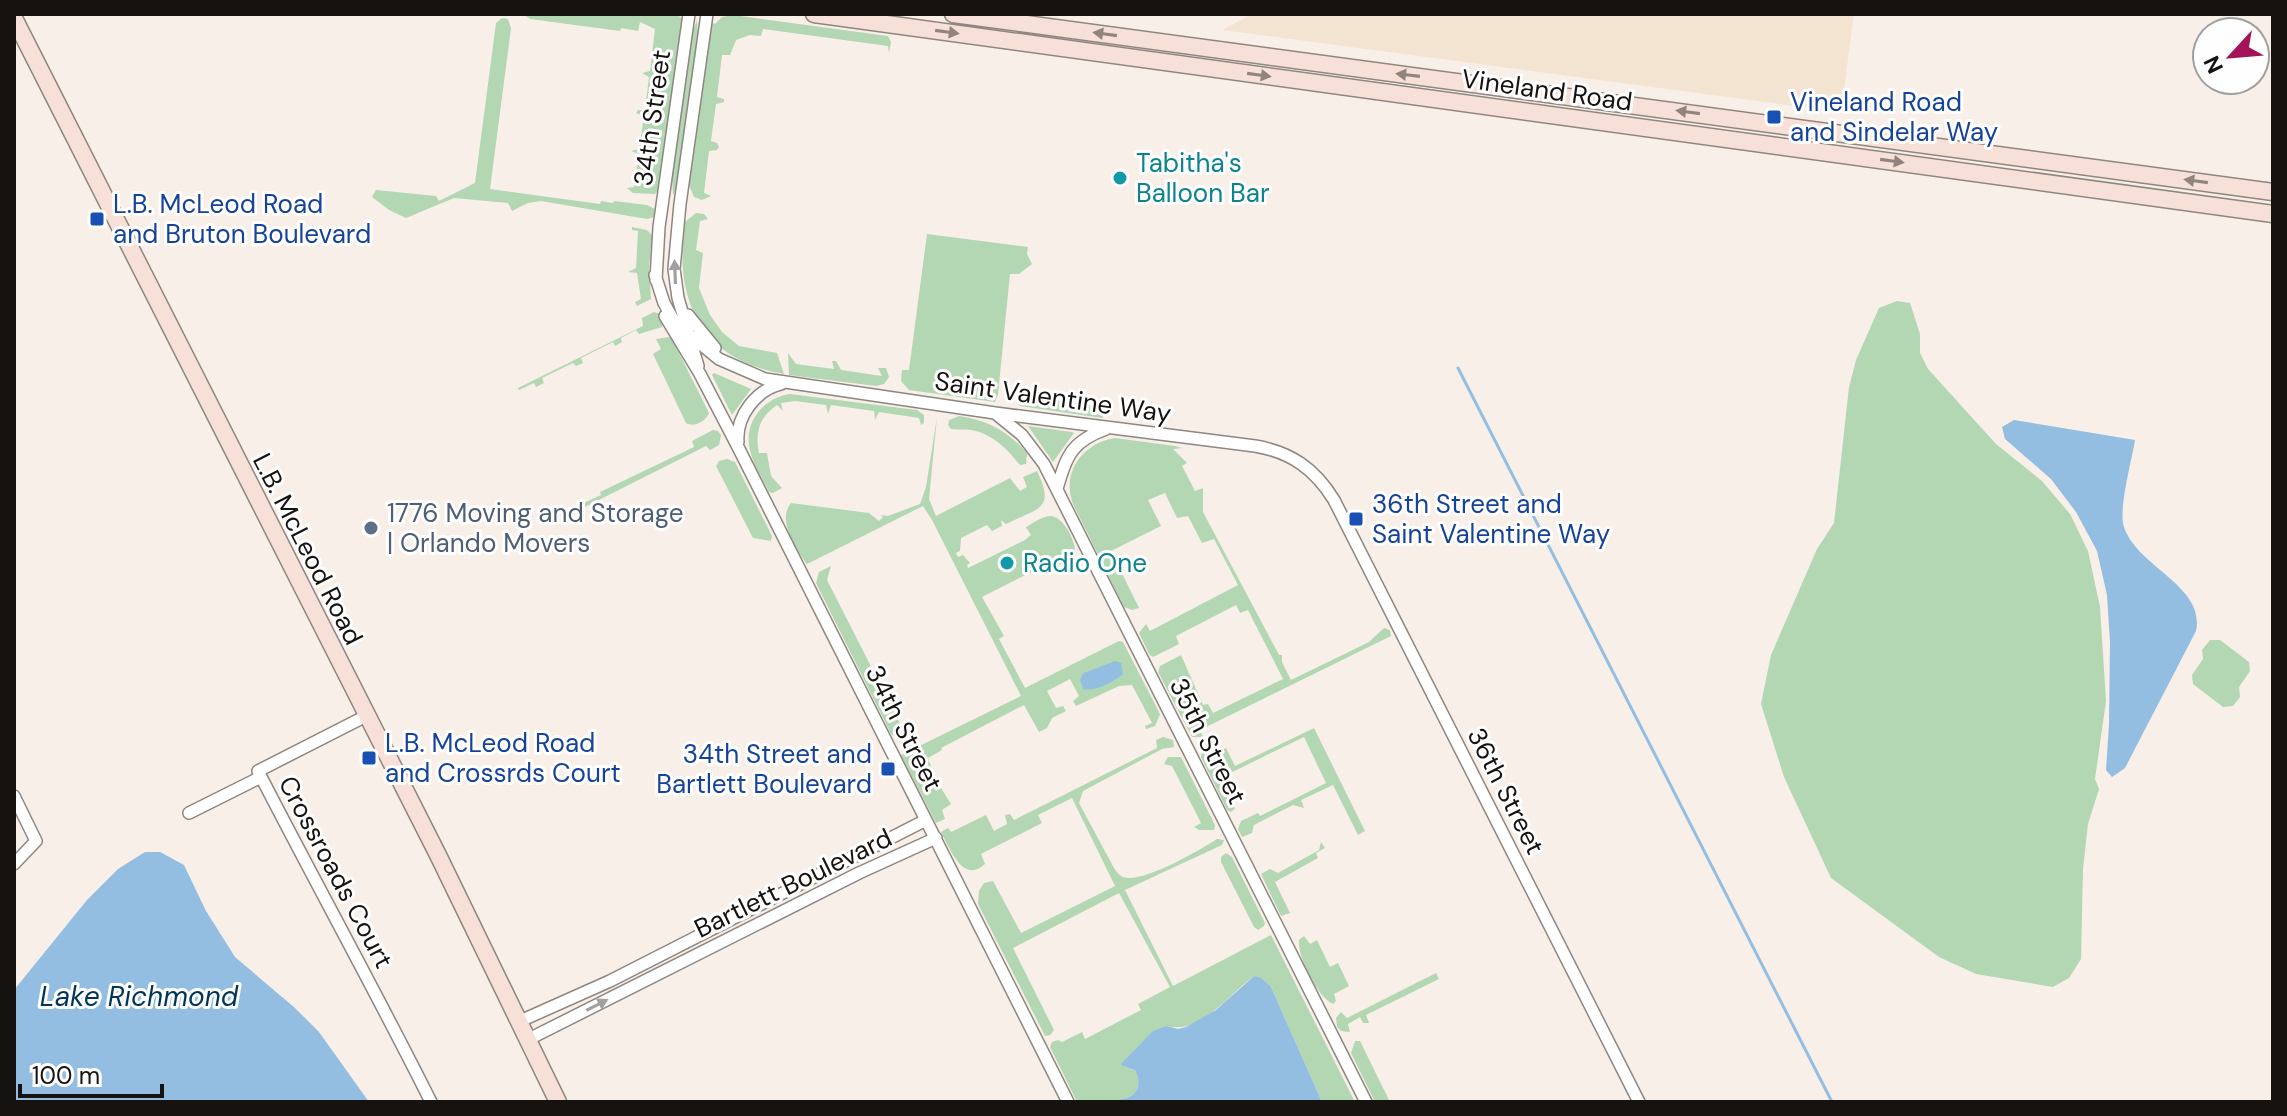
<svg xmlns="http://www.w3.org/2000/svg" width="2287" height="1116" viewBox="0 0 2287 1116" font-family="'DM Sans',sans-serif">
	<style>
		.commercial { fill: #f3e4d1 }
		.green { fill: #b3d7b3 }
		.water { fill: #93bee2 }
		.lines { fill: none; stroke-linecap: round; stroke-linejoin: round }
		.stream { stroke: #93bee2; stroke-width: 3 }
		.street-casing { stroke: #8e8680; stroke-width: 14 }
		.secondary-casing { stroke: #8e8680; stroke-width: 19 }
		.street { stroke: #fff; stroke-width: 11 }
		.secondary { stroke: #f7e0d7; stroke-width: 16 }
		.oneway { fill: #91837d }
		.oneway2 { fill: #a1a09f }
		.transit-dot { fill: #1a4fb4; stroke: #fefefe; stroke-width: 3 }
		.culture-dot { fill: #0f9aa8; stroke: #fefefe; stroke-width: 3 }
		.service-dot { fill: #5c6f8a; stroke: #fefefe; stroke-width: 3 }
		.labels { text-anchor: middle; stroke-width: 6; stroke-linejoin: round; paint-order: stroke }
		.street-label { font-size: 26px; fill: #151210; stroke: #fefefe }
		.transit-label { font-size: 26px; fill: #164399; stroke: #fefefe; text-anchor: start }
		.culture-label { font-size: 26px; fill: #0d838f; stroke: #fefefe; text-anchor: start }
		.service-label { font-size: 26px; fill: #4e5e75; stroke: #fefefe; text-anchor: start }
		.water-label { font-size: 28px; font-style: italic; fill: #013658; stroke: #fefefe }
	</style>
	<rect width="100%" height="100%" fill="#f8efe8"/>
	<!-- commercial -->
	<path class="commercial" d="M1252,14H1854L1841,112L1222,30Z"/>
	<!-- green -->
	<path class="green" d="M523,14H677L682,19L659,189L655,194L633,193L627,188L634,187L639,154L631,151L639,149L644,116L636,113L638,110H645L649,77L642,73L650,71L655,29L640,22L638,31L621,28L620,31L530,19Z
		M733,15L888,36L891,42L889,53L888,46L763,29L761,36L750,35L736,40L730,55H722L717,97L724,99V102L716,104L711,141L717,143L719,147L717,150L709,151L704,193L711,196L702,200L694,197L689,185L711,27L713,23L715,24L722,17Z
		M502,18L508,19L511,28L490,189L600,204L601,201L613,203L614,201L647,205L655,209L654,217L647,219L541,201L528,203L512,211L508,203L454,198L406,218L389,210L372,197L376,190L436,196L439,201L475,183L496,23Z
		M697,20L698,33L677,188L673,195L672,180L691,37Z
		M696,213L704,214L708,219L700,221L696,250L703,253L699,288L710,315L722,332L739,346L777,353L784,374C701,360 673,300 685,222Z
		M632,227L647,230L652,235L649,268L651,299L637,306L635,302L641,299L637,273L628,272L636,268L638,231L632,230Z
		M927,234L1028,247L1027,254L1032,264L1019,274H1010L998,394L995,402L909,390L901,381L902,370H909Z
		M1897,301L1910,303L1920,334V353L1928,369L1996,444L2042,481L2070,514L2088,551L2100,607L2106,701L2095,779L2099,789L2088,824L2083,869L2081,959L2069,978L2053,987L1976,974L1939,957L1831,878L1784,777L1761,704L1771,655L1817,549L1834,523L1849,387L1856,360L1879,308Z
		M654,312L660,314L664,323L662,327L639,334L636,330L621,338L622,342L615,346L613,342L581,358L583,363L576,366L573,363L542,378L544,383L536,387L534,383L519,390L518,388L643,326L642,318Z
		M669,337L672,339L709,413C706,421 694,428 686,423L653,354L661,349L656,339Z
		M788,353L796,364L834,369L832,361H836L841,370L882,376L878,368H886L889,377L884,384L876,386L789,375Z
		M714,373L751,389L732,415L712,375Z
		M790,394L917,410L924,415V423L921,425L919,418L879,412L875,420L874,411L831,405L828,414L826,405L795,401L781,403L783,411L777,405C759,417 755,433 759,453H767L771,476L782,488L773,493L769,492C763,479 753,465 750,450C743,423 763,398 790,394Z
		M1020,395L1103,407L1105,415L1102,418L1020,406L1016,402Z
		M959,416C987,420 1008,431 1027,453L1026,464L1020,465C1007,449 993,434 971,430C964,429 958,430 951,429L948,425L949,420Z
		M937,417L929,499L936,516L1010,478L1020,491L1027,487L1023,477L1037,471C1056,510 1038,508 1006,524L1001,520L1002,526L992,531L987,525L961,538L960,551L956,553L958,557L963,555L970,563L967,565L968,568L1025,540L1031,535L1026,527C1033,523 1043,516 1050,516C1065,516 1078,546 1075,557L1055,567L1051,562L1040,566L1039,568L982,597L1004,636L999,639L1025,688L1119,641L1123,642L1160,714L1155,726L1146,729L1145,726L1152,723L1132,685L1119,686L1076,706L1073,701L1079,696L1070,679L1047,691L1056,708L1063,706L1066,711L1052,718L1047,728L1039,732L1024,705L941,748L942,750L928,758L936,780L951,804L942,810L945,819L936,823L901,755L1021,696L932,520L923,506L807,564C795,548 777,520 791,503L869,513L879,521L883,517L881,515L888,516L920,504L926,487Z
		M1028,426L1072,432L1074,433L1053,462Z
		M713,430L718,431L721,435L719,445L710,450L706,446L579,510L577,506L601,495L600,492L694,447L692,441Z
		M1115,438L1175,446L1182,448L1173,449L1187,463L1182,466L1195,491L1203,488V512L1279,655H1282V662L1291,680L1369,642L1384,628L1390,630L1391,636L1200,730L1203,737H1192L1158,672L1160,666L1181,655L1203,705L1208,704L1213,713L1283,679L1248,610L1240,613L1236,605L1176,636L1179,644L1153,657L1149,654L1139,633L1146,624L1150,631L1238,585L1214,539L1202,543L1188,516L1177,518L1165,493L1148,500L1161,526L1111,551L1139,608L1132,610L1124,607L1073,504C1061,472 1083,443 1115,438Z
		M727,459L735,462L772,536L771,541L753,538L716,466L719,461Z
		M831,566L827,580L907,737L913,727L917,735L901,741L891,734L816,583L819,572Z
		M2210,640H2220L2249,662L2250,671L2239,687L2240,697L2233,706L2223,707L2193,684L2192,675L2203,659L2202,650Z
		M1314,728L1365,831L1358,835L1333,785L1301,800L1304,808L1293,805L1254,825L1252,833L1242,837L1238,829L1241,821L1258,813L1260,816L1326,783L1304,737L1220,778L1235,809L1231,812L1227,810L1201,757L1202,750L1209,746L1214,754L1226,748L1235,766Z
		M1163,737L1173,740L1174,747L1162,749L1083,791L1079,803L1114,868C1118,874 1121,878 1129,878C1152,878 1198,851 1217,839L1224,840L1222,845L1125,890L1173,986L1271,935L1355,1102H1322L1271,987L1254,976C1229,994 1201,1035 1167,1026L1120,1065L1135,1070C1142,1085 1138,1097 1121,1099V1102H1077L1050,1047L1052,1042L1058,1040L1062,1042L1082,1032L1085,1039L1141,1010L1138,1004L1170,987L1119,893L1013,948L1054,1030L1050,1035L1045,1036L978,904L979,891L984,883L993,881L1021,933L1115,886L1072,798L1038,815L1042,823L981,854L985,864C963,885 949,847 941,832L948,828L951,832L986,815L994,831L1007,824L1005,815L1010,814L1014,820L1157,748L1156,740Z
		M1168,757H1181L1215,825L1214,830H1199L1194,827L1201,823L1172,766L1164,764Z
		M1321,842L1325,848L1316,853L1318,858L1275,882L1290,913L1281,916L1261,874L1270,869L1278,873L1319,850Z
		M1226,853L1232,857L1265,923L1264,926L1258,930L1254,927L1221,862V857Z
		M1304,936L1310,944L1317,940L1330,967L1338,963L1349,986L1334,994L1336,1001L1333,1004C1318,998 1297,956 1299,940Z
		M1436,973L1439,979L1366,1015L1369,1023H1363L1360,1017L1348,1024L1350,1032L1341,1031L1337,1027L1336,1018L1341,1012L1347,1018Z
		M1355,1041H1360L1390,1102H1375L1351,1053Z"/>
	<!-- water -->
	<path class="water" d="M2014,420L2135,440C2132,459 2118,511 2124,527C2137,567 2206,586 2196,631L2125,768L2112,777L2106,770L2109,724L2110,642L2107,595L2097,551L2076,512L2051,479L2005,439L2002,427Z
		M1115,661L1121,663L1123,674C1113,682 1095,692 1083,689L1080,679L1084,673Z
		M145,852H160L184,865L206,911L235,957L295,1008L319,1032L369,1102H14V990L87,900L118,869Z
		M1254,976L1261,978L1271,987L1322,1102H1121V1099C1138,1097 1142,1085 1135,1070L1120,1065L1153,1031L1167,1026L1178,1029L1186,1027L1216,1010Z"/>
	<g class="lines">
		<!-- stream -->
		<path class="stream" d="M1458,368L1832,1102"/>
		<defs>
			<path id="street" d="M655,275L664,303L675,323L719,359L765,379L995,413L1255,446C1291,452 1315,469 1334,500L1639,1102
				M656,280L659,227L689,14
				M688,315L715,348
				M665,316L700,374L739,449L1068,1102
				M698,366L678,298L674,269L680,204L707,14
				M995,413L1022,435L1044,464L1366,1102
				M738,442C736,416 756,390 781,384
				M1057,489C1066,456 1072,441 1106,429
				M366,716L258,771C315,882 375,990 431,1102
				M14,796L36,841L14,864
				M189,813L261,777
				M518,1022L610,981L926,820
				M527,1040L859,873L936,838"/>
			<path id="secondary" d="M814,14L2273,214
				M953,14L2273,192
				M14,18L438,855L558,1102"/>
		</defs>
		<!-- street casing -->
		<use href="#street" class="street-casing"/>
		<!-- secondary casing -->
		<use href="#secondary" class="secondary-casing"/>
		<!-- street -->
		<use href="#street" class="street"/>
		<!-- secondary -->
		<use href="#secondary" class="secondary"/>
	</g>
	<!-- one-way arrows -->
	<defs><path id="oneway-solid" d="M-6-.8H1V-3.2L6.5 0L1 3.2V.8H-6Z" transform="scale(2)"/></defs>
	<g class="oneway">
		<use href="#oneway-solid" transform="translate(947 32) rotate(8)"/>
		<use href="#oneway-solid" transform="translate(1105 34) rotate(-172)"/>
		<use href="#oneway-solid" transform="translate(1259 75) rotate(8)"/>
		<use href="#oneway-solid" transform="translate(1408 75) rotate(-173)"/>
		<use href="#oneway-solid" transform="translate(1688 112) rotate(-172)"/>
		<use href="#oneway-solid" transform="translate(1892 161) rotate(8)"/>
		<use href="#oneway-solid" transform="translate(2196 181) rotate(-172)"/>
	</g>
	<g class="oneway2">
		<use href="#oneway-solid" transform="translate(675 272) rotate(-92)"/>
		<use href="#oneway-solid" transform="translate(597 1005) rotate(-27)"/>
	</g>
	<!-- markers -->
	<g class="transit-dot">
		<rect x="1766" y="109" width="16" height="16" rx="4"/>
		<rect x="89" y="211" width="16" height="16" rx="4"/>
		<rect x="1348" y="511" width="16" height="16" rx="4"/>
		<rect x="361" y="750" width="16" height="16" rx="4"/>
		<rect x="880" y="761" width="16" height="16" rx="4"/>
	</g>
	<g class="culture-dot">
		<circle cx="1120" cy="178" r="8"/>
		<circle cx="1007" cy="563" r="8"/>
	</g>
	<circle class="service-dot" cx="371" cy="528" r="8"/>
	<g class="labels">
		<!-- street labels -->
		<g class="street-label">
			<text transform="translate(1547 90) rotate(8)" y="9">Vineland Road</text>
			<text transform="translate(652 118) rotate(-82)" y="9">34th Street</text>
			<text transform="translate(1053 397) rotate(8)" y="9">Saint Valentine Way</text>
			<text transform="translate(308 549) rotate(63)" y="9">L.B. McLeod Road</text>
			<text transform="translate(904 728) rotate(63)" y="9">34th Street</text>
			<text transform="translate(1208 741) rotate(63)" y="9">35th Street</text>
			<text transform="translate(1506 791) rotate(63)" y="9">36th Street</text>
			<text transform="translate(336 872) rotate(62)" y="9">Crossroads Court</text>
			<text transform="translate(793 883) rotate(-26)" y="9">Bartlett Boulevard</text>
		</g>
		<!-- transit labels -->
		<g class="transit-label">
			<text x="1790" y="111">Vineland Road<tspan x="1790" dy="30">and Sindelar Way</tspan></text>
			<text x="113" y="213">L.B. McLeod Road<tspan x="113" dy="30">and Bruton Boulevard</tspan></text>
			<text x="1372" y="513">36th Street and<tspan x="1372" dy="30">Saint Valentine Way</tspan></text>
			<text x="385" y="752">L.B. McLeod Road<tspan x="385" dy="30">and Crossrds Court</tspan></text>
			<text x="872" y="763" text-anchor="end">34th Street and<tspan x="872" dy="30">Bartlett Boulevard</tspan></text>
		</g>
		<!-- culture labels -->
		<g class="culture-label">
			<text x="1136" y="172">Tabitha's<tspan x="1136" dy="30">Balloon Bar</tspan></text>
			<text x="1023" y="572">Radio One</text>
		</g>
		<!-- service labels -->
		<g class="service-label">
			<text x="387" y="522">1776 Moving and Storage<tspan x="387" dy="30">| Orlando Movers</tspan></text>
		</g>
		<!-- water labels -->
		<g class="water-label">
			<text x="139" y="1006">Lake Richmond</text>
		</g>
	</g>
	<!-- border -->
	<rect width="2287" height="1116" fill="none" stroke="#151210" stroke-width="32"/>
	<!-- north arrow -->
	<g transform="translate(2231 56) rotate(244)"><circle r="38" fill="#fefefe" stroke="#a1a09f" stroke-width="2"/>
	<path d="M0-6L14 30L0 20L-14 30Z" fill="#a31358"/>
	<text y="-12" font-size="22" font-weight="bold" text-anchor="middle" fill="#151210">N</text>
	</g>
	<!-- scale -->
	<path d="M20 1084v12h142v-12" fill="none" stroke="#151210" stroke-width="4"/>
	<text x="32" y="1084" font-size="24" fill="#151210" stroke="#fefefe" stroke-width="6" paint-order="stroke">100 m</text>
</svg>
